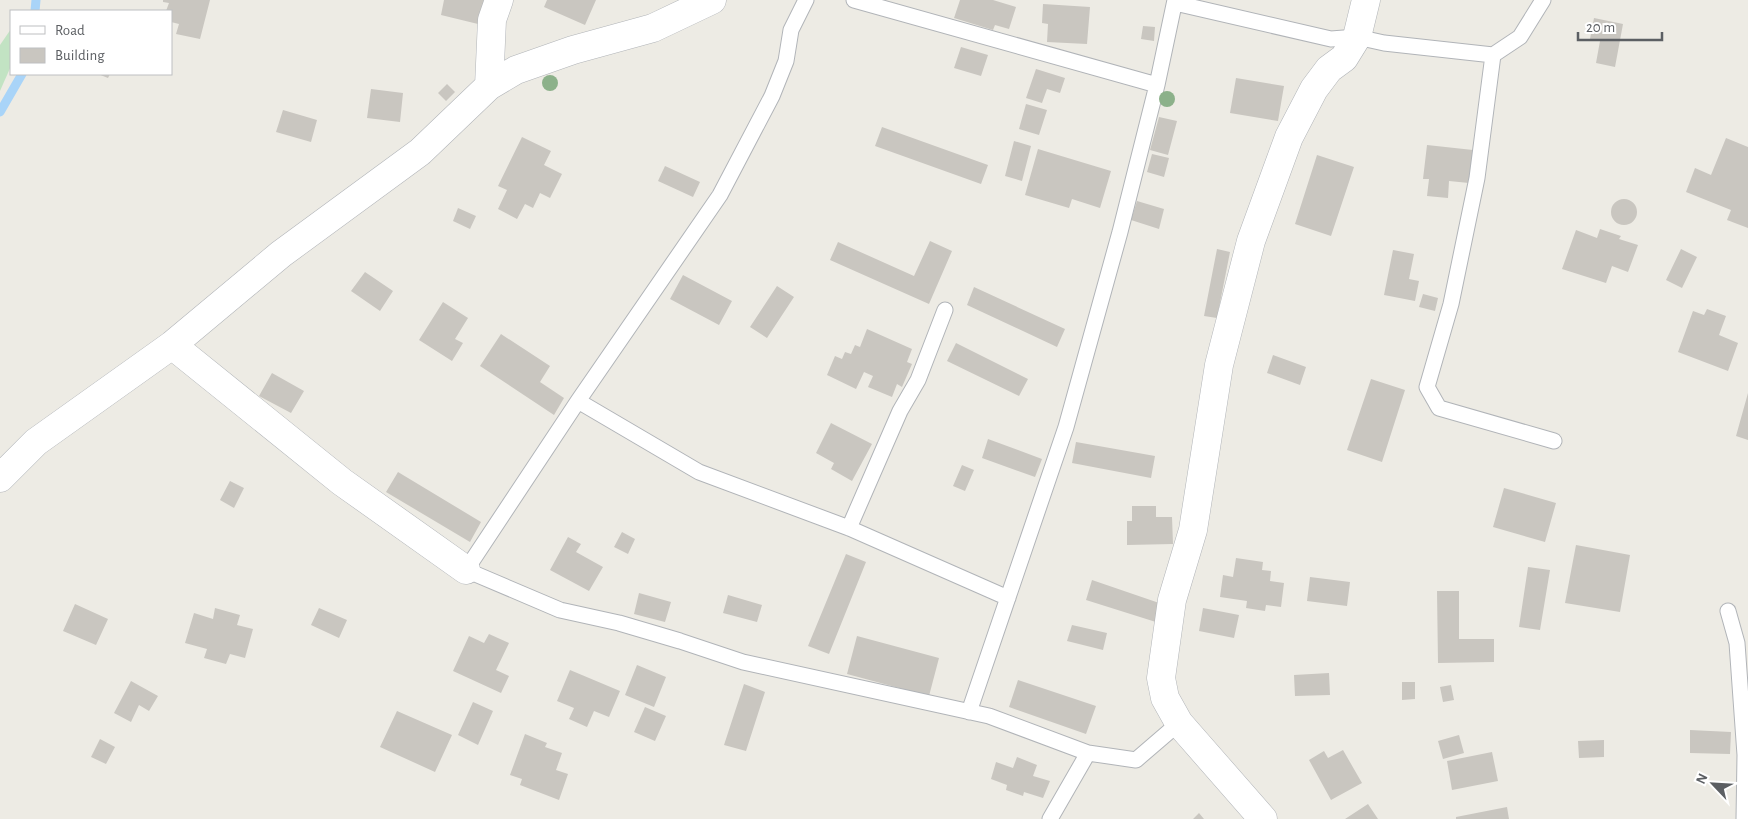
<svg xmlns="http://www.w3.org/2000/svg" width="1748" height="819" viewBox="0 0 1748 819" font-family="'Alegreya Sans',sans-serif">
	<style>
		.green { fill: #c2e3c3 }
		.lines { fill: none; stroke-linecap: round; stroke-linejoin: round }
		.stream { stroke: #a9d4f8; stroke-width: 9 }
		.building { fill: #c9c6c0 }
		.service-casing { stroke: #b1b4b8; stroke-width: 17 }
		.minor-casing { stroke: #b1b4b8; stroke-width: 29 }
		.service { stroke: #fff; stroke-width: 15 }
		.minor { stroke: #fff; stroke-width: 28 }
		.tree { fill: #8cb18a }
	</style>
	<rect width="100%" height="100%" fill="#edebe4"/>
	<!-- green -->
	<path class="green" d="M11,29V66L0,91V45Z"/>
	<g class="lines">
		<!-- stream -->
		<path class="stream" d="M35,11L36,0
			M0,112L22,74"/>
	</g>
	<!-- building -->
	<path class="building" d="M163,0H210L200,39L176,34L179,24L171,22V11H166L169,3L163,2Z
		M444,0H484L478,24L441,15Z
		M547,0H596L585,25L544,7Z
		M960,0H993L1016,7L1009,29L995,25L993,30L954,18Z
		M1043,4L1090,7L1087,44L1047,42L1048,24L1042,23Z
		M1594,18L1623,24L1615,67L1596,63L1600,41L1590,39Z
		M1143,26L1155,27L1154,41L1141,39Z
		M961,47L988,55L981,76L954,68Z
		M1036,69L1065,78L1060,93L1047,89L1042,103L1026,98Z
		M98,74H110L108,78Z
		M1236,78L1284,86L1278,121L1230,113Z
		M447,84L455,92L446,101L438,93Z
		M371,89L403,93L400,122L367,118Z
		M1026,104L1047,110L1039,135L1019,129Z
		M283,110L317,120L311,142L276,132Z
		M1159,117L1177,121L1168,155L1150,150Z
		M882,127L988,165L981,184L875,146Z
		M522,137L551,151L544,165L562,174L550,198L540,193L533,208L525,204L517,219L498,209L507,190L498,186Z
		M1726,138L1748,147V228L1727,220L1731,210L1686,192L1695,168L1711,175Z
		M1014,141L1031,146L1022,181L1005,176Z
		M1427,145L1473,150L1469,183L1449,181L1448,198L1427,196L1429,179H1423Z
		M1038,149L1111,171L1100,208L1072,199L1069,208L1025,195Z
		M1152,154L1169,158L1164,177L1147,172Z
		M1317,155L1354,167L1331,236L1295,224Z
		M665,166L700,182L693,197L658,181Z
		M1611 212a13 13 0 1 1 26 0a13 13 0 1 1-26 0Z
		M1137,201L1164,209L1159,229L1131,220Z
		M458,208L476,216L470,229L453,221Z
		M1600,229L1621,236L1619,239L1638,245L1628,272L1612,266L1606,283L1562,269L1576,230L1597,238Z
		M930,241L952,251L929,304L830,260L838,242L914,276Z
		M1217,249L1230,252L1217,318L1204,316Z
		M1681,249L1697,257L1682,288L1666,280Z
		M1393,250L1414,254L1409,279L1419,281L1415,301L1384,295Z
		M365,272L393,291L380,311L351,291Z
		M683,275L732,301L719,325L670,299Z
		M777,286L794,297L767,338L750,327Z
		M974,287L1065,329L1057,347L967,305Z
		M1423,294L1438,298L1435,311L1419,307Z
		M443,302L468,318L455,339L463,343L452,361L419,340Z
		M1707,309L1726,316L1719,335L1738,343L1728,371L1678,352L1693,311L1704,315Z
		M867,329L912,349L907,362L912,364L902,387L897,384L892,397L868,387L873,376L864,372L856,389L827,375L835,356L842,359L845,352L851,354L855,345L860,347Z
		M501,334L550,366L540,382L564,398L554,415L480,366Z
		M956,343L1028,379L1019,396L947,361Z
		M1273,355L1306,367L1300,385L1267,373Z
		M272,373L304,391L291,413L259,396Z
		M1371,379L1405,390L1382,462L1347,450Z
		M1748,393V440L1736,436Z
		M831,423L872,444L852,481L831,469L834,463L816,453Z
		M988,439L1042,459L1035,477L982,458Z
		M1076,442L1155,456L1151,478L1072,463Z
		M962,465L974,470L965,491L953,486Z
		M398,472L481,522L470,542L386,492Z
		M230,481L244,488L234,508L220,500Z
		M1504,488L1556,503L1545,542L1493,527Z
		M1132,506H1156V517H1172L1173,544L1127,545V521H1132Z
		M622,532L635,539L628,554L614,547Z
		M568,537L581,544L576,552L603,567L589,591L550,570Z
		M1576,545L1630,555L1620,612L1565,603Z
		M846,554L866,562L829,654L808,646Z
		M1236,558L1263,562L1262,570L1271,571L1270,581L1284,583L1281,607L1266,605L1265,611L1246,608L1247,601L1220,597L1223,575L1233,577Z
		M1528,567L1550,570L1540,630L1519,627Z
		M1310,577L1350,582L1347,606L1307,601Z
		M1092,580L1165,605L1159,623L1086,600Z
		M1437,591H1459V639H1494V662L1438,663Z
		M639,593L671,602L665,622L634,614Z
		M728,595L762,605L757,622L723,613Z
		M75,604L108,619L96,645L63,631Z
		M215,608L240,615L237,625L253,629L245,658L230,654L226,664L204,658L207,649L185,643L194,613L213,619Z
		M319,608L347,620L339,638L311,625Z
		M1203,608L1239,615L1234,638L1199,631Z
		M1072,625L1107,633L1103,650L1067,641Z
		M489,634L509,643L496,670L509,676L501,693L453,671L469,636L484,643Z
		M857,636L939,658L929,696L847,674Z
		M637,665L666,677L654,707L625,695Z
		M570,670L620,691L609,717L594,711L587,727L569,719L574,708L557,701Z
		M1329,673L1330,695L1295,696L1294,675Z
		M1018,680L1096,706L1086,734L1009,707Z
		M131,681L158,696L149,711L139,705L131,722L114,713Z
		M1402,682H1415V699L1402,700Z
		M744,684L765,692L746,751L724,745Z
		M1451,685L1454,700L1443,702L1440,687Z
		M473,702L493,711L478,745L458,735Z
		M645,707L666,716L655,741L634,732Z
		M397,711L452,735L435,772L380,747Z
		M1690,730L1731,732L1730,754L1690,753Z
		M525,734L547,743L545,747L562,753L556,770L568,774L559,800L520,785L522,779L510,775Z
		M1459,735L1464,753L1443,759L1438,741Z
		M100,739L115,747L106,764L91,757Z
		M1604,740V757L1579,758L1578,741Z
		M1343,750L1362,783L1331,800L1309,760L1324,751L1328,758Z
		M1492,752L1498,781L1452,790L1447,761Z
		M1017,757L1037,765L1033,776L1050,781L1043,798L1024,792L1023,796L1006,790L1007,785L991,779L996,762L1013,768Z
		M1368,804L1378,819H1345Z
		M1507,807L1509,819H1456V817Z
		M1199,813L1204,819H1193Z"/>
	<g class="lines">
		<defs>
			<path id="service" d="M806,0L791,30L786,61L772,96L720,195L578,401L466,570L560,610L619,623L680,641L743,662L989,716L1088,753L1136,760L1179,723
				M854,0L1157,85
				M1175,3L1331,39L1357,37L1384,43L1493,55L1520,37L1543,0
				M1493,55L1477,178L1451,304L1427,387L1439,408L1554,441
				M578,401L699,472L849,528L1008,598
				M849,528L900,411L918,380L945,310
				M1728,611L1737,643L1745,755L1744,819
				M969,712L1066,427L1120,232L1157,85L1175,0
				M1050,819L1088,753"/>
			<path id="minor" d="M489,86L516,70L573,50L653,28L712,0
				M172,345L342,482L466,570
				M0,478L36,442L172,345L281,254L420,152L489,86L492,20L499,0
				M1263,819L1179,723L1165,698L1161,678L1172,600L1193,530L1219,365L1251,241L1289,137L1314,89L1329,69L1344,58L1357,37L1366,0"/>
		</defs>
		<!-- service casing -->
		<use href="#service" class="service-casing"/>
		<!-- minor casing -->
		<use href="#minor" class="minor-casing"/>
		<!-- service -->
		<use href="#service" class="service"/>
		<!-- minor -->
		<use href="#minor" class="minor"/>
	</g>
	<!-- trees -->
	<g class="tree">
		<circle cx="550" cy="83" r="8"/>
		<circle cx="1167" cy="99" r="8"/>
	</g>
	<!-- legend -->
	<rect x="10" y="10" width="162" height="65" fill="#ffffff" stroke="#bebfc1"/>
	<rect x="20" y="26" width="25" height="8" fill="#ffffff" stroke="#bebfc1"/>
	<text x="55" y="35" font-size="15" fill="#5c5f63">Road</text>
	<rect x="20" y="48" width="25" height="15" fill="#c9c6c0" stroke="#bebfc1"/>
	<text x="55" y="60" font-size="15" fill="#5c5f63">Building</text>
	<!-- north arrow -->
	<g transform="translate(1713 784) rotate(295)" stroke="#ffffff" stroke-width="4" paint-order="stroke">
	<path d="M0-4L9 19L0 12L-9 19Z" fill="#5c5f63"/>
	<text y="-8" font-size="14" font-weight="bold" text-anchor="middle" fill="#5c5f63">N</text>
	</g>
	<!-- scale -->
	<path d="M1578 32v8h84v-8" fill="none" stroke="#5c5f63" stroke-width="2.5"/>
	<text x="1586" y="32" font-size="15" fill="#5c5f63" stroke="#ffffff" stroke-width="4" paint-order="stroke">20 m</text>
</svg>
